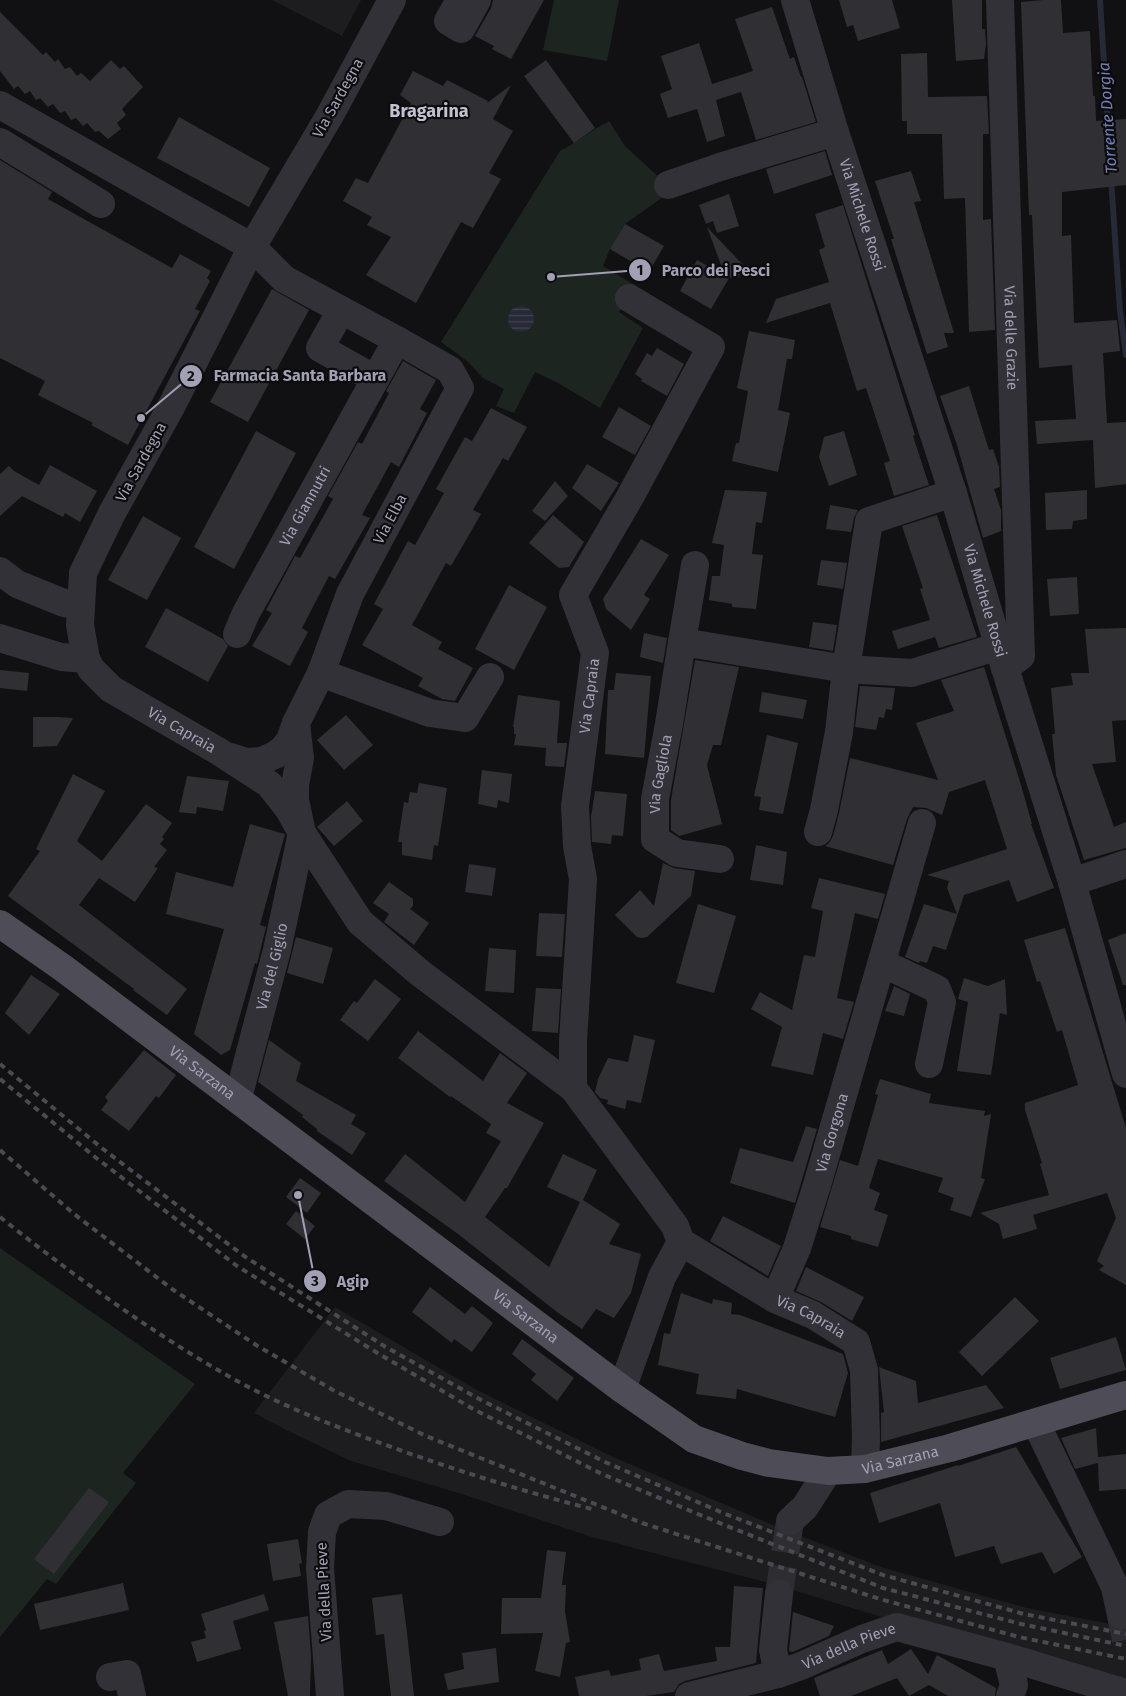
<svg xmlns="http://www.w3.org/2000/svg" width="1126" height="1696" viewBox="0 0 1126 1696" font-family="'Fira Sans',sans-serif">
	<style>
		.built { fill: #1d1c1f }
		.green { fill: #1c2520 }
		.water { fill: url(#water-rules) }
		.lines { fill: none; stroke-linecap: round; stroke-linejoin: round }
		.stream { stroke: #262936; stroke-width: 6 }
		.building { fill: #303034 }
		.minor-tunnel { stroke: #2e2d32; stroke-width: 28; stroke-dasharray: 28 14; stroke-linecap: butt }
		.minor { stroke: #323137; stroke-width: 28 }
		.major { stroke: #4e4c56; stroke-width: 28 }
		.rail { stroke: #4a4a52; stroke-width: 4; stroke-dasharray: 6 5; stroke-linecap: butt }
		.labels { text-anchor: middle; stroke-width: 4.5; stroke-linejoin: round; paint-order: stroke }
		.street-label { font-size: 15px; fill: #a1a0b4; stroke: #0c0b0d }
		.water-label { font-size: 16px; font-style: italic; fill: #737eb3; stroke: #0c0b0d }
		.quarter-label { font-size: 18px; font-weight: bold; fill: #c2c1d0; stroke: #0c0b0d }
		.leader { fill: none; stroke: #a1a0b4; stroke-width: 2 }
		.callout-dot { fill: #a1a0b4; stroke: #0c0b0d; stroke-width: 2 }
		.mark-label { font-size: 15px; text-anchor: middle; font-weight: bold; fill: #111 }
		.callout-label { font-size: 16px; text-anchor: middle; font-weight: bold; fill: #a1a0b4; stroke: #0c0b0d; stroke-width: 4.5; stroke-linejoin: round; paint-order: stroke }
	</style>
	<defs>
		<pattern id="water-rules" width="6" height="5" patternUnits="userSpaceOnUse" patternTransform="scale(1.25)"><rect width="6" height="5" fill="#262936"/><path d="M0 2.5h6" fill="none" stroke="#424551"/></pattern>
	</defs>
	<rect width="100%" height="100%" fill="#111012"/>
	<!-- built -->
	<path class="built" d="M272,0H361L342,36Z
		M335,1307L477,1390L611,1456L773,1525L881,1567L1027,1608L1126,1627V1681L975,1645L769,1583L592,1537L465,1495L351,1461L284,1429L254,1413Z"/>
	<!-- green -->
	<path class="green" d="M554,0H619L607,61L543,50Z
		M609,121L625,146L673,190L625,224L610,249L603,266L638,287L619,312L643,328L600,408L558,383L535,372L514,413L496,406L504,389L483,378L467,361L441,342L560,151C577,142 592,130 609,121Z
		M0,1248L195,1384L123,1473L136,1483L56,1584L47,1579L0,1637Z"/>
	<!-- water -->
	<path class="water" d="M508 319a13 13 0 1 1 26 0a13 13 0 1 1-26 0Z"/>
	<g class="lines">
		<!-- stream -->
		<path class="stream" d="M1100,0L1108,127
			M1111,179L1120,311L1126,355"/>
	</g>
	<!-- building -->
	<path class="building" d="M493,0H544L511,59L492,49L494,46L475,36L491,8Z
		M839,0H892L900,28L858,41L853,25L847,27Z
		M952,0H982V29H985L986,44L984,59L956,61Z
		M1043,0H1061L1063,33L1090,31L1093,96H1095L1096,121L1126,119V185L1062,192V236L1071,235L1074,323L1117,320L1120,351L1103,353L1107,423L1126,422V484L1095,488L1093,440L1037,444L1035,421L1076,419L1072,365L1039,368L1032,215H1029L1021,2Z
		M772,7L790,59L794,57L801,77H802L816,122L756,140L741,92L716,100L725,136L707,142L697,109L668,118L660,94L672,89L661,56L699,43L712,84L753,71L735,19Z
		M0,12L43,55L46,52L55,62L58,59L65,69L70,67L77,76L81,73L90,81L111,60L120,69L124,66L143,87L122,109L126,115L117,123L121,129L108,139L99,131L95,132L87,123L83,126L76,118L71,120L65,111L60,113L53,104L48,107L40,98L36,100L30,91L25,94L18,86L14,89L0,71Z
		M927,53L928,97L987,96L989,134H983V220L991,219L995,330L969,332L965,198L944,199L942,134H907V121H902L901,54Z
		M546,60L595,128L574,143L524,76Z
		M413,71L443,86L447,80L488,101L487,103L511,85L493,119L513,131L489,173L501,179L473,228L461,222L416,303L366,275L391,237L367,225L372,217L343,201L356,178L368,183L411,103L400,95Z
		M179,117L270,168L249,207L157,158Z
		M825,151L832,175L774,194L766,169Z
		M0,160L52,192L48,199L172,268L180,254L211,271L207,278L210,281L195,309L200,311L128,445L91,425L93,423L38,395L45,381L0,358Z
		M911,171L921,201L914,202L954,333H944L948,347L927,354L891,239H894L875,181Z
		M729,194L739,226L717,233L713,221L706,224L699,205Z
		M843,205L915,435L913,436L929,485L894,496L884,463L890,461L866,388L857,391L830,303L766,323L776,299L829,282L819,250L825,247L815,214Z
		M625,224L664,246L649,272L610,249Z
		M707,227L745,267L738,278H731L724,273Z
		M697,260L729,278L711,309L680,291Z
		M272,289L309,310L248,422L210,402Z
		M749,331L795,340L792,359H787L778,410L790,413L778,472L732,461L736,443H739L748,391L737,388Z
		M657,348L684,364L667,396L641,381L642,379L635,374L647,353L652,356Z
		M403,361L436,380L420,409L427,413L399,467L391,462L362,515L370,518L335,579L329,576L302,628L308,632L290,666L252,646L272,613L266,610L295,556L300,558L333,499L328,496L358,442L362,444L389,393L386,391Z
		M969,386L989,450L993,449L999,467L1000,487L994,489L1001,510V531L983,538L957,445L940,396Z
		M619,407L651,426L635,455L602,437Z
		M491,408L527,427L508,461L503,458L473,510L481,514L451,566L446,563L412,625L442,642L438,649L473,668L455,701L442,699L418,686L423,678L362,645L383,609L374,604L408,541L415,545L444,493L436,489L465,437L472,441Z
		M256,431L296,453L234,569L194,547Z
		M844,431L857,475L829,486L819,457L824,437Z
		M587,464L619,483L601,511L572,488Z
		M50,465L97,491L80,522L65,513L63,517L22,496L0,516V474L9,466L14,471L39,485Z
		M555,481L568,496L545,521L532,511Z
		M725,490L767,492L762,523L756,522L752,554L763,555L756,609L732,607V604L709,600L712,576H720L724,545L712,543Z
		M1087,490V519L1073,521L1072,529L1046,530L1045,493Z
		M830,505L858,510L854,518L851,532L826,529Z
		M553,515L584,542L569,567L559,568L529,543Z
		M937,515L977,637L939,648L935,637L898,649L892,631L930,620L920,589L923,588L902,526Z
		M143,516L181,538L147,600L108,580Z
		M641,539L669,555L644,595L650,599L631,630L606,609L603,599Z
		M821,560L847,563L843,589L817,585Z
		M1077,577L1079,614L1050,616L1047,579Z
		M509,585L547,607L514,670L475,649Z
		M166,608L223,639L228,646L208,682L145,647Z
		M813,622L837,625L833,651L809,647Z
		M1126,628V720L1112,721L1116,762L1092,764L1114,827L1126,822V848L1084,860L1056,775L1052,734H1055L1051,688L1073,685L1071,673H1089L1085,629Z
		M644,633L667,638L663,663L640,657Z
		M695,660L739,667L721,745H713L707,765L722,824L679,836L671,830V800Z
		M984,667L1021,785L1032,824H1031L1054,888L1017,902L1009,880L964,895L946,950L933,946L927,963L920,961L919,963L905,957L924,904L957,914L947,888L949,881L927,875L1007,849L985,780L949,792L942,815L926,808L913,807L907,819L893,865L825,846L829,843L833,836L839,813L850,758L938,780L916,723L954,711L941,680Z
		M0,670L29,673L27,691L0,688Z
		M616,673L651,676L644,758L605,754L608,690H614Z
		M860,686L895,688L892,710L886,709L884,718L879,717L876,730L855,727Z
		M762,692L807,700L803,719L759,712Z
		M518,695L560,701L557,743H567L564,767L545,766L546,748L514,745L516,734H514V727H513Z
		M346,715L373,745L344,770L317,740Z
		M33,717H56L73,718L57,746L33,747Z
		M767,735L798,743L783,814L759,810L761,797L754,796Z
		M482,770L512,774L509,803L498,800L497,808L478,804Z
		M73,774L105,791L77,841L102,861L146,804L172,823L162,837L164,839L160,844L167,850L154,867L158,868L135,902L99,878L79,905L187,989L167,1015L133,990L134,989L8,896L40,851L36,849Z
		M187,776L229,781L223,811L197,807L196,814L179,812Z
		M419,783L447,788L438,846L434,845L432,860L402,855V842H398L404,802L408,803L410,792L417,793Z
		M595,791L627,794L623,836L612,835L611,844L592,842L591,817Z
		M347,801L363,821L334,846L317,827Z
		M250,824L285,834L260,925L266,927L257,964L255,963L230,1050L221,1055L194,1034L224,929L166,914L176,872L233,887Z
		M756,845L787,852L783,885L750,880Z
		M663,863L674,868L695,871L691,896L647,937L642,938L637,937L615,915L640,890L654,906Z
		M469,864L496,868L492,896L465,892Z
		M819,878L885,894L878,919L855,913L837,998L854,1002L843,1039L823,1033L813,1075L771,1066L782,1027L751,1009L760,992L792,1010L804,955L815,957L823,911L811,908Z
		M389,882L413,899V906L410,909L429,923L414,945L384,922L389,914L373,903Z
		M698,904L736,916L714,993L676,983Z
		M539,913L565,914L562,957L536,956Z
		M1065,928L1126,1128V1285L1099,1270L1104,1266L1097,1261L1116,1218L1107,1193L1033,1215L1037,1229L1003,1239L999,1224L980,1213L1049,1195L1040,1164L1042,1163L1025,1110V1103L1078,1085L1062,1030L1057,1032L1040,981L1037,982L1024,940Z
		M1126,933V985H1123L1108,940Z
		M296,937L333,948L323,984L287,973Z
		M489,948L516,950L514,993L485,991Z
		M31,975L60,994L29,1035L5,1013Z
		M964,978L988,986L1005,979L1007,1015L1000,1013L991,1075L957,1071L968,1002L958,999Z
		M375,979L401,999L368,1041L340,1020L354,1001L357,1003Z
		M894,986L910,994L904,1016L885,1011Z
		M536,988L561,989L558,1033L532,1031Z
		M418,1031L483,1081L500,1053L527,1073L507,1103L544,1123L507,1188H505L485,1217L549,1267L580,1202L547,1187L563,1154L597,1170L583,1200L620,1224L609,1244L641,1254L631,1293L614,1318L596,1309L582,1329L557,1312L458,1234L384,1181L405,1154L465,1202L501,1141L486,1133L491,1124L451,1096L450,1097L398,1058Z
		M634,1035L655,1040L641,1103L627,1100L625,1109L607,1104L608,1100L600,1098L595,1092L598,1079L608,1058L628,1062Z
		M269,1040L301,1063L296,1081L356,1115L351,1124L366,1133L352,1155L317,1131V1129L302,1117L303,1115L258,1082Z
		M144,1050L176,1075L159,1098L156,1096L129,1131L101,1110L108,1101L105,1097Z
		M880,1079L931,1094L929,1103L985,1111L984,1116L991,1114L981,1178L985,1179L971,1217L950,1210L954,1198L938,1192L943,1178L878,1159L869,1188L880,1193L874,1210L888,1215L878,1247L851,1239V1236L820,1227L840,1160L858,1166L878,1095L875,1094Z
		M806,1126L817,1129L795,1203L730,1183L740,1148L793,1162Z
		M300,1178L321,1193L307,1213L286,1197Z
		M296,1211L315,1226L305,1239L286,1224Z
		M723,1216L781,1246L768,1276L710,1241Z
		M806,1267L864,1297L852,1321L821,1302L796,1291Z
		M430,1287L465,1314L472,1306L493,1323L472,1352L454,1339L452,1343L412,1312Z
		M681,1293L712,1304L713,1299L732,1303L731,1314L740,1315L843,1354L848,1373L835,1417L737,1389L736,1399L696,1394L699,1374L658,1365L664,1333L670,1334Z
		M1015,1297L1039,1321L982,1376L959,1352Z
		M1116,1337L1126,1370L1060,1389L1050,1358Z
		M522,1339L574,1378L557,1401L531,1380L536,1374L512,1354Z
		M879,1367L916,1381L918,1403L986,1385L1004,1408L881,1442V1413L884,1412Z
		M1096,1428L1098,1457L1126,1454V1489L1099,1491L1098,1463L1075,1469L1061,1438Z
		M1016,1447L1082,1557L1054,1574L1042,1552L1001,1564L994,1546L955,1557L940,1503L879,1523L870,1493L958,1465V1466Z
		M89,1488L109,1502L54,1574L34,1559Z
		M298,1539L302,1563L299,1564L301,1576L273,1581L267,1544Z
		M547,1550L566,1552L562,1585H566L565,1611L570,1642L566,1643L560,1677L535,1671L543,1633L501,1634L502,1598H541Z
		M123,1583L129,1610L40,1630L34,1604Z
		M734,1586L763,1588L756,1663L685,1681L679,1684L674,1692L646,1696H579L575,1677L609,1670L611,1676L641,1670L639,1659L659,1654L664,1671L717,1661L715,1647H730Z
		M264,1594L269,1610L233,1621L241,1649L197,1662L191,1642L206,1638L204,1631L206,1630L201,1614Z
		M402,1594L407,1633L414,1696H391L384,1634L376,1635L372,1598Z
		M793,1612L834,1626L829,1636L795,1651L792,1652L789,1651Z
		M308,1616L311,1655L310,1696H288L274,1622Z
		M496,1648L499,1682L448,1690L444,1674L464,1669L462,1653Z
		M911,1649L928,1674L937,1655L996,1688L995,1696H948L929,1685L909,1696L897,1678L851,1696H820L814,1678L882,1650L888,1664Z"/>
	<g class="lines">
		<!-- minor-tunnel -->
		<path class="minor-tunnel" d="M779,1594L790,1521
			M1121,1615L1126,1640"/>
		<!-- minor -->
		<g class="minor">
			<path id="s1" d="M392,0L330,115L252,247L171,407L112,513L83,573L80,625L86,659L91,669L111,689L218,751L269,784L288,808L302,833L360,922L420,973L573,1088L675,1226L681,1242L775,1299L813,1315L856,1342L864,1370L866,1437L865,1469"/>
			<path d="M460,0L448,21L461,29L477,0"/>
			<path id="s2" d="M795,0L835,132L953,493L1005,668L1072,882L1126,1074"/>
			<path id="s3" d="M1000,0L1021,656L1005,668"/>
			<path d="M0,105L252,247L284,279L397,340L450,370L460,388L350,594L321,673L296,723L290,740L283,749L275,755L261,761L246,762L231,757"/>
			<path d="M0,142L101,204"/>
			<path d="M668,185L720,167L835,132"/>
			<path d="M341,310L320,348L375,379"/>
			<path d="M0,571L17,584L64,603L80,607"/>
			<path id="s4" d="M237,634L246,613L397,340"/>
			<path d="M0,638L61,657L86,659"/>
			<path d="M682,642L695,565"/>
			<path d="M321,673L430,713L465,718L490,677"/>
			<path d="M818,832L824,810L839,732L846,669L869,521L953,493"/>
			<path id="s5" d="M720,859L677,853L655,839V799L669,724L682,642L846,669L912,673L999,646"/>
			<path d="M1072,882L1126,864"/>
			<path d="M882,963L937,989L942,1002L929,1064"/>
			<path id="s6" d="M573,1088V1041L583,879L577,846L575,806L595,653L573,595L630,497L711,347L629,298"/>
			<path id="s7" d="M238,1098L277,950L302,833L295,800V785L300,758L296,723"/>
			<path id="s8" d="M775,1299L797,1248L817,1185L922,823"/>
			<path d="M622,1389L662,1277L681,1242"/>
			<path d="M1036,1423L1115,1587L1121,1615"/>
			<path d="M790,1521L805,1507L828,1471"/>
			<path d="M1007,1657L1014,1685L1010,1696"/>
			<path d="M778,1674L773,1650L779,1594"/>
			<path d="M110,1677L127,1674L132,1696"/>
			<path d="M330,1696L320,1568L322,1532L328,1515L348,1504L386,1506L440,1522"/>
			<path id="s9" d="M689,1696L778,1674L801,1666L862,1639L897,1627L1007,1657L1119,1691L1126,1696"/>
		</g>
		<!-- major -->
		<path class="major" id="s10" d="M0,924L63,968L622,1389L694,1439L742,1456L769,1463L828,1471L865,1469L950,1448L1126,1395"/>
		<!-- rail -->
		<path class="rail" d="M0,1064L103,1149L244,1256L384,1346L481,1400L605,1462L723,1513L883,1575L1024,1614L1126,1634
			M0,1079L95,1157L237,1266L379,1354L475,1410L602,1474L722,1524L883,1588L1021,1624L1126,1646
			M0,1150L74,1214L172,1289L256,1345L333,1390L426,1436L642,1523L880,1599L1019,1637L1126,1659
			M0,1217C73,1275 149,1331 230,1377C276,1403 326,1423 375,1441C448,1468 521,1491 596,1510"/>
	</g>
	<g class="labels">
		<!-- street labels -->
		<g class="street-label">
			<text transform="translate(338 98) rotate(-61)" y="5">Via Sardegna</text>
			<text dy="5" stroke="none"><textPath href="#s2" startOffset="225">Via Michele Rossi</textPath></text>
			<text dy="5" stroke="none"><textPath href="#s3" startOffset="338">Via delle Grazie</textPath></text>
			<text transform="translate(141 462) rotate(-61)" y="5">Via Sardegna</text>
			<text dy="5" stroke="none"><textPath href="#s4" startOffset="145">Via Giannutri</textPath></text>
			<text transform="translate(390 519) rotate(-62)" y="5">Via Elba</text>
			<text dy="5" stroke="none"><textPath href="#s2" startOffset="630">Via Michele Rossi</textPath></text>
			<text dy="5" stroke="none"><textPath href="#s6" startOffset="394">Via Capraia</textPath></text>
			<text dy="5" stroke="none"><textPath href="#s1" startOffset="859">Via Capraia</textPath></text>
			<text dy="5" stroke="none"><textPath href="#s5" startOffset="135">Via Gagliola</textPath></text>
			<text dy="5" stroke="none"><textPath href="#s7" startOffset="136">Via del Giglio</textPath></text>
			<text dy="5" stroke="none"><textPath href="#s10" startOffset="251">Via Sarzana</textPath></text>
			<text dy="5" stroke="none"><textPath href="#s8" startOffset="176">Via Gorgona</textPath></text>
			<text dy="5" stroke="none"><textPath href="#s10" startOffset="656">Via Sarzana</textPath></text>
			<text dy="5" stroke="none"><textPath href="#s1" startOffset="1736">Via Capraia</textPath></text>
			<text dy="5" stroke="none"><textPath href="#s10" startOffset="1076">Via Sarzana</textPath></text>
			<text transform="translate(324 1592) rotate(-93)" y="5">Via della Pieve</text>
			<text dy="5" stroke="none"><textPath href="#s9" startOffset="168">Via della Pieve</textPath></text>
		</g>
		<!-- water labels -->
		<g class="water-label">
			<text transform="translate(1107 118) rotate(-94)" y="6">Torrente Dorgia</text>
		</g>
		<!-- quarter labels -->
		<g class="quarter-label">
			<text x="429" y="117">Bragarina</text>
		</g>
	</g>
	<!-- callouts -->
	<path class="leader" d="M551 277L640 270M141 418L191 376M298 1195L315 1281"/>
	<g class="callout-dot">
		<circle cx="551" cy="277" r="5"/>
		<circle cx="141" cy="418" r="5"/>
		<circle cx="298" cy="1195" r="5"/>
		<circle cx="640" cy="270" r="12"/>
		<circle cx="191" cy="376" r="12"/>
		<circle cx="315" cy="1281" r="12"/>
	</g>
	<g class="mark-label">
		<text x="640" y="275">1</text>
		<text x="191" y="381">2</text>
		<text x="315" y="1286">3</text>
	</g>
	<g class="callout-label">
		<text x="716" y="276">Parco dei Pesci</text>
		<text x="300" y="381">Farmacia Santa Barbara</text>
		<text x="353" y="1287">Agip</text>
	</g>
</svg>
